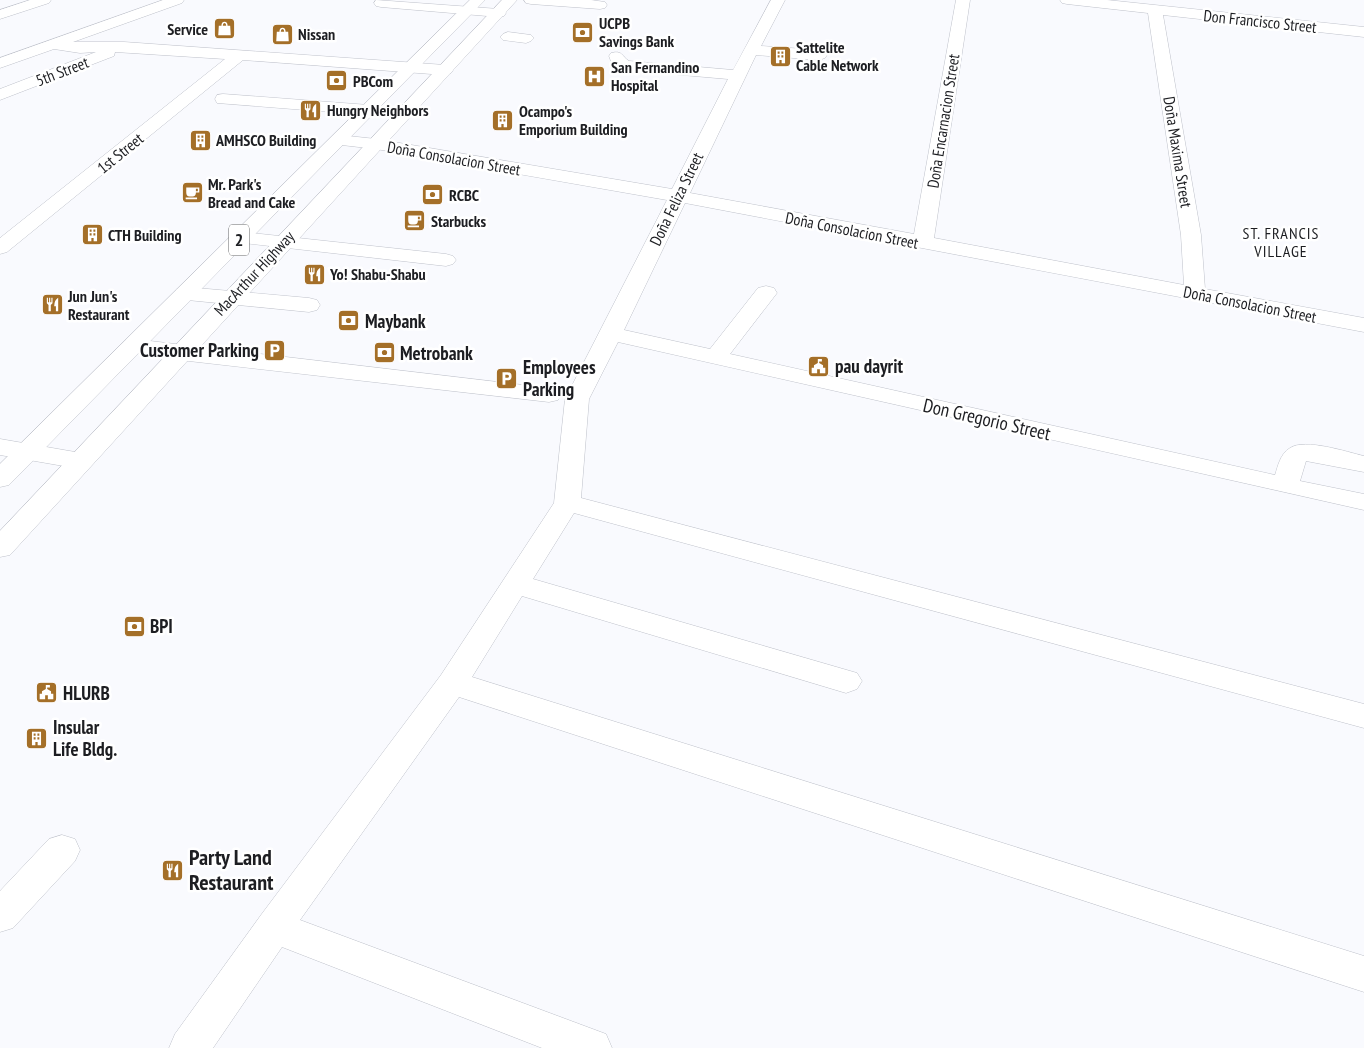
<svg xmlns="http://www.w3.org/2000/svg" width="1364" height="1048" viewBox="0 0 1364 1048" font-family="'PT Sans Narrow',sans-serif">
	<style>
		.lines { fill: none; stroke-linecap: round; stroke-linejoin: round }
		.minor-casing { stroke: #bec1ca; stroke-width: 1 }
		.highway-casing { stroke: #bec1ca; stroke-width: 1 }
		.minor { fill: #fff; fill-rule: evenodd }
		.highway { fill: #fff; fill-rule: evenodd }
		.labels { text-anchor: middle; stroke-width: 5; stroke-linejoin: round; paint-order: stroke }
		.far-street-label { font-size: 16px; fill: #1d1e22; stroke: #fff }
		.far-poi-label { font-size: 16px; font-weight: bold; fill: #1d1e22; stroke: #fff; text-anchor: start }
		.far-neighbourhood-label { font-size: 16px; letter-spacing: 1px; fill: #1d1e22; stroke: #fff }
		.shield { fill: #fff; stroke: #616264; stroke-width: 1 }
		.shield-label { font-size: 18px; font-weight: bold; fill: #1d1e22 }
		.poi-label { font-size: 19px; font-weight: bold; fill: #1d1e22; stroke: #fff; text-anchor: start }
		.street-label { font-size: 19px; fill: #1d1e22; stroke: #fff }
		.near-poi-label { font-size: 22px; font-weight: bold; fill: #1d1e22; stroke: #fff; text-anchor: start }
	</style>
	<rect width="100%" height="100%" fill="#f9fafe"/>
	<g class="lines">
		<defs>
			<path id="minor" d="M30,0H51L49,3L0,19V10Z
				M163,0H184L182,3L73,42H124L445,65L451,67L453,70L451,73L445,75L243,60L7,252L0,254V238L225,59L115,52L114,56L0,100V89L96,52L80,53L54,49L0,68V58Z
				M376,0L499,9L504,10L506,13L504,16L499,17L381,7L376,6L374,3Z
				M524,0H591L605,2L607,5L605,8L600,9L531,4L526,3Z
				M771,0H785L761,46L819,50L825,52L827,55L825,58L819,60L756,55L690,193L914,234L956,0H970L934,238L1184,285L1181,235L1148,13L1067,4L1062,3L1060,0H1107L1364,27V37L1163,15L1201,235L1205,289L1364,318V332L685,203L624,330L710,349L758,288L766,286L774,288L777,293L730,354L1275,475C1278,466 1280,454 1290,448C1305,438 1347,452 1364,456V472L1306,461L1300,481L1364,494V510L618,342L589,399L581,498L1364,704V728L574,513L533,579L857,673L862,681L857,689L846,693L522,596L472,677L1364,956V992L459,697L300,920L606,1034L612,1048H542L282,947L213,1048H169L175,1034L261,915L441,675L554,503L565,399L667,200L376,149L333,144L330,140L333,136L339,135L376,139L672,189L728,79L625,70L612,64L609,56L611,53C623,50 621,56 629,61L733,70Z
				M508,32L531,35L534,38L531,41L526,43L503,40L500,37L503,34Z
				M223,94L369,105L375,106L378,110L375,114L369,115L217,103L215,99L217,95Z
				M242,232L446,254L453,256L456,260L453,264L446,266L235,242L232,238L235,234Z
				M185,287L309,298L317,300L320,305L317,310L309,312L177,299L174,294L177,289Z
				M133,339L549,388L558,390L561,395L558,400L549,402L180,360L125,351L121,346L125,341Z
				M0,439L81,453L90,455L94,461L90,467L81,469L0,455Z
				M62,835L75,839L80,850L75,861L13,928L0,932V891L49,839Z"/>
			<path id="highway" d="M470,0H485L9,485L0,487V464Z
				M502,0H517L10,555L0,557V531Z"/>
		</defs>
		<!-- minor casing -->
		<use href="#minor" class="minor-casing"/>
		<!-- highway casing -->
		<use href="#highway" class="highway-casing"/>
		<!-- minor -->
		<use href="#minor" class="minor"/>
		<!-- highway -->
		<use href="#highway" class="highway"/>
	</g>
	<!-- icons -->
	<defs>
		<symbol id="shop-square" viewBox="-11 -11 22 22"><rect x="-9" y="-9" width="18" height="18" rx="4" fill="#a46f28" stroke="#fff"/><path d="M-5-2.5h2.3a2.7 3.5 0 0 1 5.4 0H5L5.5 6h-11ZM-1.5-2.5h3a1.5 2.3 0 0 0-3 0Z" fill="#fff"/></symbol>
		<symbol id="bank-square" viewBox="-11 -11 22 22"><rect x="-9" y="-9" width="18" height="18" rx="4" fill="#a46f28" stroke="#fff"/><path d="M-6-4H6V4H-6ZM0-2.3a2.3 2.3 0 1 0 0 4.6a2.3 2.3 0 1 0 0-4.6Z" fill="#fff"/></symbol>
		<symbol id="building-square" viewBox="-11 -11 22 22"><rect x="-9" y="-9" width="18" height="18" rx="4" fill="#a46f28" stroke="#fff"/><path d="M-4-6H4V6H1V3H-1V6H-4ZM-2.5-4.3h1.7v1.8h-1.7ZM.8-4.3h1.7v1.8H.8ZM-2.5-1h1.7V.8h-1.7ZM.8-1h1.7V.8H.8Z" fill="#fff"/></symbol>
		<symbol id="hospital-square" viewBox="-11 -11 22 22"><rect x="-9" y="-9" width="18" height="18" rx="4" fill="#a46f28" stroke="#fff"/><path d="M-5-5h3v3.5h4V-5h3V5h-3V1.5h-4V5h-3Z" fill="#fff"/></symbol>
		<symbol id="restaurant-square" viewBox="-11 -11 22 22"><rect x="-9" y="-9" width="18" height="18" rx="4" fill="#a46f28" stroke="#fff"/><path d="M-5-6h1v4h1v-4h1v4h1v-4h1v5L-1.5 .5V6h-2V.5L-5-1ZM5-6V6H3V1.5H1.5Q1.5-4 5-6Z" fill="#fff"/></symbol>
		<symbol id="cafe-square" viewBox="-11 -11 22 22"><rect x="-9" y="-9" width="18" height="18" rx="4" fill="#a46f28" stroke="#fff"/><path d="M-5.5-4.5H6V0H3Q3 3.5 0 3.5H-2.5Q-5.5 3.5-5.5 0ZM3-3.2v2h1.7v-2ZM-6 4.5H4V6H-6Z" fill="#fff"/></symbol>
		<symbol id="parking-square" viewBox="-11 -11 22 22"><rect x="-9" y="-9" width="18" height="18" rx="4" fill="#a46f28" stroke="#fff"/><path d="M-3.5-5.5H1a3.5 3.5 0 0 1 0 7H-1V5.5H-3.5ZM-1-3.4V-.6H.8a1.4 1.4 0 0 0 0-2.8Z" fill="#fff"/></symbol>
		<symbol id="civic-square" viewBox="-11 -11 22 22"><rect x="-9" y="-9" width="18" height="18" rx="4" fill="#a46f28" stroke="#fff"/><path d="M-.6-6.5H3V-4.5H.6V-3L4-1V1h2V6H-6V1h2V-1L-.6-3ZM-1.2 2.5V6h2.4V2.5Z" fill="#fff"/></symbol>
	</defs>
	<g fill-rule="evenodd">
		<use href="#shop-square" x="212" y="16" width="25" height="25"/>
		<use href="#bank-square" x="570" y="20" width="25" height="25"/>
		<use href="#shop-square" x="270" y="22" width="25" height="25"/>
		<use href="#building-square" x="768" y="44" width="25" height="25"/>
		<use href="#hospital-square" x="582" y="64" width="25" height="25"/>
		<use href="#bank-square" x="324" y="68" width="25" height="25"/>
		<use href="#restaurant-square" x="298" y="98" width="25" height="25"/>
		<use href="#building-square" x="490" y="108" width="25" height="25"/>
		<use href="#building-square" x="188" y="128" width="25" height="25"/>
		<use href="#cafe-square" x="180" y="180" width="25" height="25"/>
		<use href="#bank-square" x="420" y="182" width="25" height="25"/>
		<use href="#cafe-square" x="402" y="208" width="25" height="25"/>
		<use href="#building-square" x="80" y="222" width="25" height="25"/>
		<use href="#restaurant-square" x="302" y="262" width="25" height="25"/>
		<use href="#restaurant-square" x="40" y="292" width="25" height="25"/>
		<use href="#bank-square" x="336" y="308" width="25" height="25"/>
		<use href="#parking-square" x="262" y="338" width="25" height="25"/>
		<use href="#bank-square" x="372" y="340" width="25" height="25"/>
		<use href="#civic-square" x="806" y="354" width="25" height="25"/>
		<use href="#parking-square" x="494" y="366" width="25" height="25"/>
		<use href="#bank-square" x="122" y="614" width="25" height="25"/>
		<use href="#civic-square" x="34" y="680" width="25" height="25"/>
		<use href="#building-square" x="24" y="726" width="25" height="25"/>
		<use href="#restaurant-square" x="160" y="858" width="25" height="25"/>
	</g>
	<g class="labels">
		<!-- far-street labels -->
		<g class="far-street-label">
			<text transform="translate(1260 21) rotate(6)" y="6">Don Francisco Street</text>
			<text transform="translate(62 71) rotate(-21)" y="6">5th Street</text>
			<text transform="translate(943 121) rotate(-81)" y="6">Doña Encarnacion Street</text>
			<text transform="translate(1178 152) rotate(81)" y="6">Doña Maxima Street</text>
			<text transform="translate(120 153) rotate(-39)" y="6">1st Street</text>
			<text transform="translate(454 158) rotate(10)" y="6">Doña Consolacion Street</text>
			<text transform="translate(676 199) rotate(-64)" y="6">Doña Feliza Street</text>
			<text transform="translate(852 230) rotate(11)" y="6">Doña Consolacion Street</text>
			<text transform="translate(254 273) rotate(-47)" y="6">MacArthur Highway</text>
			<text transform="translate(1250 304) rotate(11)" y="6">Doña Consolacion Street</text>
		</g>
		<!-- far-poi labels -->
		<g class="far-poi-label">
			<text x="599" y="29">UCPB<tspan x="599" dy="18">Savings Bank</tspan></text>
			<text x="208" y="35" text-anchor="end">Service</text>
			<text x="298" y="40">Nissan</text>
			<text x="796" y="53">Sattelite<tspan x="796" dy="18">Cable Network</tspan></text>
			<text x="611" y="73">San Fernandino<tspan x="611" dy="18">Hospital</tspan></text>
			<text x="353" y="87">PBCom</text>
			<text x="327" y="116">Hungry Neighbors</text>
			<text x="519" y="117">Ocampo's<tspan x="519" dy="18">Emporium Building</tspan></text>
			<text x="216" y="146">AMHSCO Building</text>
			<text x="208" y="190">Mr. Park's<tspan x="208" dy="18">Bread and Cake</tspan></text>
			<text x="449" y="201">RCBC</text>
			<text x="431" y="227">Starbucks</text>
			<text x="108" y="241">CTH Building</text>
			<text x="330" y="280">Yo! Shabu-Shabu</text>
			<text x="68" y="302">Jun Jun's<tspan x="68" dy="18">Restaurant</tspan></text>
		</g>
		<!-- far-neighbourhood labels -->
		<g class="far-neighbourhood-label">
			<text x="1281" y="239">ST. FRANCIS<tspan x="1281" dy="18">VILLAGE</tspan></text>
		</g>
		<!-- shield labels -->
		<rect class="shield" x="229" y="224.5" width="20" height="31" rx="4"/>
		<g class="shield-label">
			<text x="239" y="246">2</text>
		</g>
		<!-- poi labels -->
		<g class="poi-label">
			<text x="365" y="328">Maybank</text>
			<text x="259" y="357" text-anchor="end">Customer Parking</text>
			<text x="400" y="360">Metrobank</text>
			<text x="835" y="373">pau dayrit</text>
			<text x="523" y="374">Employees<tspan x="523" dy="22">Parking</tspan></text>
			<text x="150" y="633">BPI</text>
			<text x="63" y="700">HLURB</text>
			<text x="53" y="734">Insular<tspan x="53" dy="22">Life Bldg.</tspan></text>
		</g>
		<!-- street labels -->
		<g class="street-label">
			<text transform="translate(987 419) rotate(13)" y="7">Don Gregorio Street</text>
		</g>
		<!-- near-poi labels -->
		<g class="near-poi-label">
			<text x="189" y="865">Party Land<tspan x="189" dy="25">Restaurant</tspan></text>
		</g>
	</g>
</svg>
